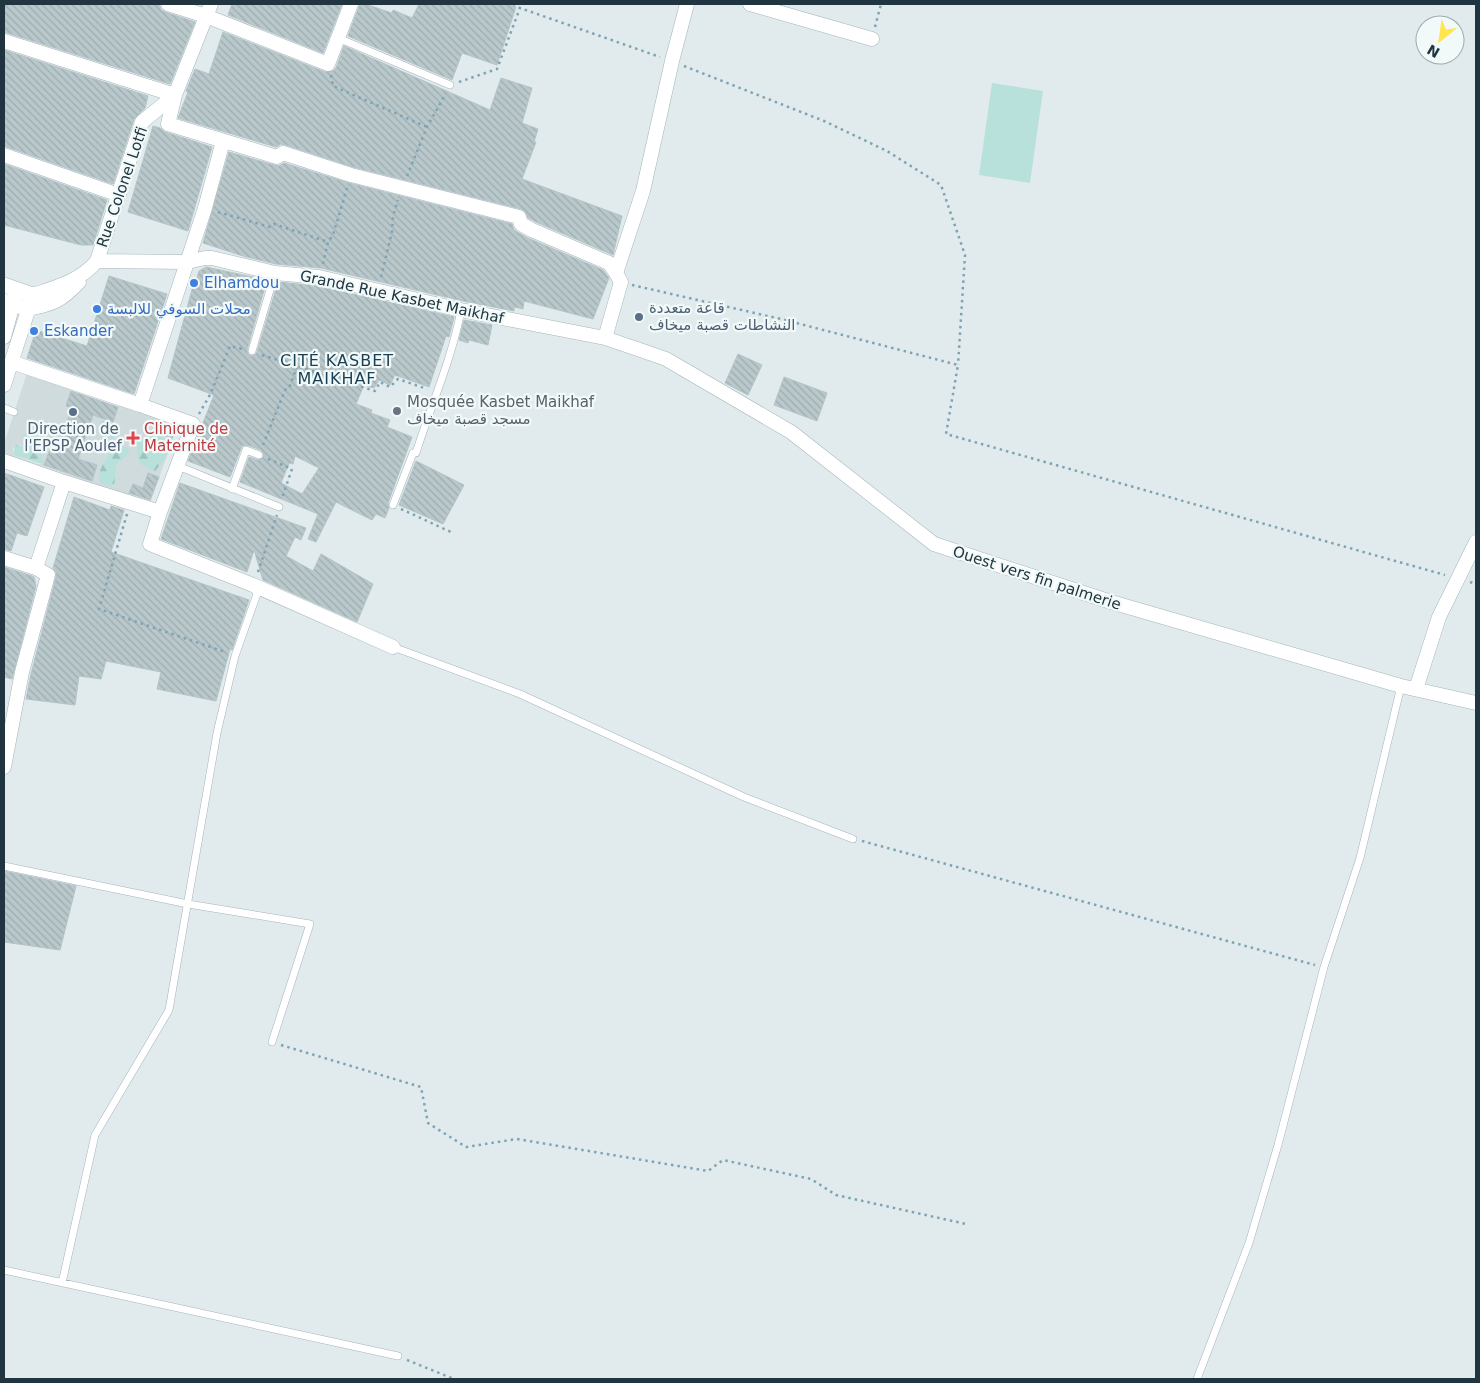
<svg xmlns="http://www.w3.org/2000/svg" width="1480" height="1383" viewBox="0 0 1480 1383" font-family="'DejaVu Sans','Noto Naskh Arabic',sans-serif">
	<style>
		.built { fill: #cfdbdd; fill-rule: evenodd }
		.forest { fill: url(#forest-firs) }
		.garden { fill: #b8e1dc }
		.building { fill: url(#building-back-hatch); stroke: #b3c4c8; fill-rule: evenodd }
		.lines { fill: none; stroke-linecap: round; stroke-linejoin: round }
		.lane-casing { stroke: #a7b4b9; stroke-width: 8 }
		.street-casing { stroke: #a7b4b9; stroke-width: 15 }
		.secondary-casing { stroke: #a1b6bd; stroke-width: 16 }
		.path { stroke: #7ea4b4; stroke-width: 2.5; stroke-dasharray: 2.5 4; stroke-linecap: butt }
		.lane { stroke: #fff; stroke-width: 7 }
		.street { stroke: #fff; stroke-width: 14 }
		.secondary { stroke: #fff; stroke-width: 15 }
		.shop-dot { fill: #3f7fe0; stroke: #f2f9f9; stroke-width: 2 }
		.service-dot { fill: #5c6f8a; stroke: #f2f9f9; stroke-width: 2 }
		.worship-dot { fill: #6b7280; stroke: #f2f9f9; stroke-width: 2 }
		.health-dot { fill: #e0444e; stroke: #f2f9f9; stroke-width: 2 }
		.labels { text-anchor: middle; stroke-width: 4.5; stroke-linejoin: round; paint-order: stroke }
		.street-label { font-size: 15px; fill: #203540; stroke: #f2f9f9 }
		.shop-label { font-size: 15px; fill: #366cbe; stroke: #f2f9f9; text-anchor: start }
		.service-label { font-size: 15px; fill: #4e5e75; stroke: #f2f9f9; text-anchor: start }
		.worship-label { font-size: 15px; fill: #5b616d; stroke: #f2f9f9; text-anchor: start }
		.health-label { font-size: 15px; fill: #be3a42; stroke: #f2f9f9; text-anchor: start }
		.neighbourhood-label { font-size: 16px; letter-spacing: 1px; fill: #193f54; stroke: #f2f9f9 }
	</style>
	<defs>
		<pattern id="forest-firs" width="22" height="20" patternUnits="userSpaceOnUse" patternTransform="scale(1.25)"><rect width="22" height="20" fill="#b8e1dc"/><path d="M5 1l3.5 6h-7zM16 11l3.5 6h-7z" fill="#9ec2be"/></pattern>
		<pattern id="building-back-hatch" width="6" height="6" patternUnits="userSpaceOnUse" patternTransform="scale(1.25)"><rect width="6" height="6" fill="#b9c8cb"/><path d="M-1 5l2 2M0 0l6 6M5-1l2 2" fill="none" stroke="#9facaf"/></pattern>
	</defs>
	<rect width="100%" height="100%" fill="#e1ebed"/>
	<!-- built -->
	<path class="built" d="M27,373L179,423L150,503L4,453V444ZM72,389L119,405L113,422L93,415L78,459L97,465L92,481L44,465L49,449L56,452L72,408L66,406ZM165,420L176,425L172,437L161,434ZM27,441L40,442L39,446L42,464H38L13,455V448L19,445L23,447L26,446ZM113,447H121L120,460L114,472L116,478L104,462L109,456ZM148,473L158,477L149,501L129,494L133,484L143,488Z"/>
	<!-- forest -->
	<path class="forest" d="M103,421C113,423 117,425 116,436L112,439L103,437L99,429V423Z
		M32,432L40,439L39,446L43,461L42,464L13,455L15,445L23,447L26,446L27,443L24,436L25,434Z
		M157,433L163,438L168,447L165,459L155,471L140,464L137,452V442C142,438 146,439 151,441L152,437Z
		M112,447H127L129,449L128,455C111,465 118,470 114,485L108,486L100,482C96,468 109,459 112,447Z"/>
	<!-- garden -->
	<path class="garden" d="M992,83L1043,91L1030,183L979,175Z"/>
	<!-- building -->
	<path class="building" d="M4,4H159L161,10L165,12L195,22L170,84L4,32Z
		M232,4H342L323,53L228,15Z
		M360,4H365L392,13L393,10L412,18L419,4H506L516,7L497,65L462,53L452,80L348,36Z
		M223,32L325,72L333,71L336,68L344,46L490,110L501,78L532,88L522,123L538,129L534,142H536L522,179L622,216L613,255L536,222L528,218L525,211L521,209L353,167L286,145L281,144L276,147L178,118L188,92L186,91L195,69L209,74Z
		M4,50L148,96L145,108L134,119L113,184L4,146Z
		M153,126L160,128L165,132L212,147L188,231L128,212Z
		M229,152L274,165L279,166L284,163L349,183L512,224L514,230L528,238L603,270L609,278L593,319L524,301L523,309L514,307V311L463,301L321,268L276,264L243,256L203,243Z
		M4,164L107,200L93,245H81L4,225Z
		M206,267L267,280L247,350L248,354L251,356L255,355L257,352L278,282L318,286L454,317L449,337L446,336L429,387L395,375L390,385L379,380L374,388L364,385L356,404L372,410L371,413L390,420L387,427L412,437L388,503L389,508L385,518L376,514L372,520L336,502L316,542L308,539L318,514L240,482L249,457L258,460L262,459L264,455L261,450L247,445L242,446L230,477L188,461L214,395L168,378L194,282L196,281L199,271ZM295,456L319,468L302,494L281,483L289,463L293,464Z
		M109,276L167,294L134,394L27,358L36,330L87,346Z
		M464,320L492,325L488,345L469,340L468,343L459,340Z
		M738,354L762,365L748,395L725,383Z
		M784,377L827,393L817,421L774,405Z
		M71,391L118,407L113,422L93,415L78,459L97,465L92,481L44,465L50,449L56,452L72,408L66,406Z
		M164,423L176,427L172,438L160,434Z
		M416,461L464,485L443,524L399,505Z
		M4,473L44,487L27,536L17,533L11,551L4,549Z
		M148,473L159,477L150,500L129,493L133,484L143,488Z
		M180,483L306,528L301,540L295,537L286,556L313,571L321,554L373,584L357,622L263,580L254,550L247,572L161,539Z
		M74,497L110,510L111,506L124,510L111,552L249,600L232,650L230,649L216,701L157,689L161,672L106,661L101,679L79,676L75,705L26,699L31,674L56,577V572L53,568Z
		M4,567L32,576L34,577L36,586L12,679L4,677Z
		M4,871L76,886L60,950L4,942Z"/>
	<g class="lines">
		<defs>
			<path id="lane" d="M338,38L450,85
				M252,351L275,273
				M4,408L14,412
				M178,466L279,507
				M232,489L246,450L259,455
				M393,505L413,453H416C431,405 452,359 461,310
				M393,647L520,694L744,797L853,839
				M4,866L188,904L310,924L272,1042
				M4,1270L398,1356
				M62,1283L95,1135L169,1010L217,733L235,656L257,594L254,588
				M1197,1379L1249,1243L1278,1145L1324,967L1360,858L1401,686"/>
			<path id="street" d="M168,4L206,16L328,64L351,4
				M750,4L872,39
				M4,41L175,95L168,124L277,157L283,153L351,175L519,217L521,224L532,230L609,263L616,273
				M4,155L119,195
				M97,261L187,262L205,258H212L275,273L319,277L461,310L605,338L646,352L666,359L791,432L934,544L1111,602L1401,686L1476,703
				M28,309C53,304 61,301 79,282
				M4,337L16,293
				M605,338L621,282L616,273L643,191L672,61L687,4
				M11,362L140,405
				M4,385L33,295C57,287 80,281 97,261L142,122L175,95L211,4
				M4,461L64,482L160,512L150,544L253,585L393,647
				M160,512L193,424L140,405L205,208L223,141
				M4,558L36,568L64,482
				M1416,689L1439,617L1476,542
				M4,767L22,672L48,575L36,568"/>
			<path id="secondary" d="M4,285L33,295
				M4,301L28,309"/>
		</defs>
		<!-- lane casing -->
		<use href="#lane" class="lane-casing"/>
		<!-- street casing -->
		<use href="#street" class="street-casing"/>
		<!-- secondary casing -->
		<use href="#secondary" class="secondary-casing"/>
		<!-- path -->
		<path class="path" d="M513,4L520,8L660,57
			M875,27L881,4
			M684,66L824,121L887,151L941,185L965,255L958,365
			M331,75L333,86L427,127
			M459,82L497,69L520,8
			M407,176L427,127L446,93
			M218,212L270,227L274,224L328,242
			M323,264L328,242L333,235L347,188
			M381,277L392,232L393,216L398,200
			M632,285L781,319L958,365L946,434L1445,575
			M262,355L375,391L380,382L390,387L398,379L427,389
			M199,414L211,393L230,346L242,349
			M263,445L285,390L289,388L297,367
			M268,459L292,469L282,498
			M401,509L451,532
			M127,514L99,609L225,652
			M258,572L277,515
			M1470,582L1476,584
			M862,841L1315,965
			M281,1045L421,1087L428,1123L466,1147L517,1139L708,1171L723,1160L811,1179L836,1195L966,1224
			M407,1360L454,1379"/>
		<!-- lane -->
		<use href="#lane" class="lane"/>
		<!-- street -->
		<use href="#street" class="street"/>
		<!-- secondary -->
		<use href="#secondary" class="secondary"/>
	</g>
	<!-- markers -->
	<g class="shop-dot">
		<circle cx="194" cy="283" r="5"/>
		<circle cx="97" cy="309" r="5"/>
		<circle cx="34" cy="331" r="5"/>
	</g>
	<g class="service-dot">
		<circle cx="639" cy="317" r="5"/>
		<circle cx="73" cy="412" r="5"/>
	</g>
	<circle class="worship-dot" cx="397" cy="411" r="5"/>
	<path class="health-dot" d="M130.5 430.5h5v5h5v5h-5v5h-5v-5h-5v-5h5z"/>
	<g class="labels">
		<!-- street labels -->
		<g class="street-label">
			<text transform="translate(122 187) rotate(-71)" y="5">Rue Colonel Lotfi</text>
			<text transform="translate(402 297) rotate(12)" y="5">Grande Rue Kasbet Maikhaf</text>
			<text transform="translate(1037 578) rotate(18)" y="5">Ouest vers fin palmerie</text>
		</g>
		<!-- shop labels -->
		<g class="shop-label">
			<text x="204" y="288">Elhamdou</text>
			<text x="107" y="314">محلات السوفي للالبسة</text>
			<text x="44" y="336">Eskander</text>
		</g>
		<!-- service labels -->
		<g class="service-label">
			<text x="649" y="313">قاعة متعددة<tspan x="649" dy="17">النشاطات قصبة ميخاف</tspan></text>
			<text x="73" y="434" text-anchor="middle">Direction de<tspan x="73" dy="17">l'EPSP Aoulef</tspan></text>
		</g>
		<!-- worship labels -->
		<g class="worship-label">
			<text x="407" y="407">Mosquée Kasbet Maikhaf<tspan x="407" dy="17">مسجد قصبة ميخاف</tspan></text>
		</g>
		<!-- health labels -->
		<g class="health-label">
			<text x="144" y="434">Clinique de<tspan x="144" dy="17">Maternité</tspan></text>
		</g>
		<!-- neighbourhood labels -->
		<g class="neighbourhood-label">
			<text x="337" y="366">CITÉ KASBET<tspan x="337" dy="18">MAIKHAF</tspan></text>
		</g>
	</g>
	<!-- border -->
	<rect width="1480" height="1383" fill="none" stroke="#203540" stroke-width="10"/>
	<!-- north arrow -->
	<g transform="translate(1440 40) rotate(210)"><circle r="24" fill="#f2f9f9" stroke="#9eabaf"/>
	<path d="M0-4L9 19L0 12L-9 19Z" fill="#ffe64e"/>
	<text y="-8" font-size="14" font-weight="bold" text-anchor="middle" fill="#203540">N</text>
	</g>
</svg>
